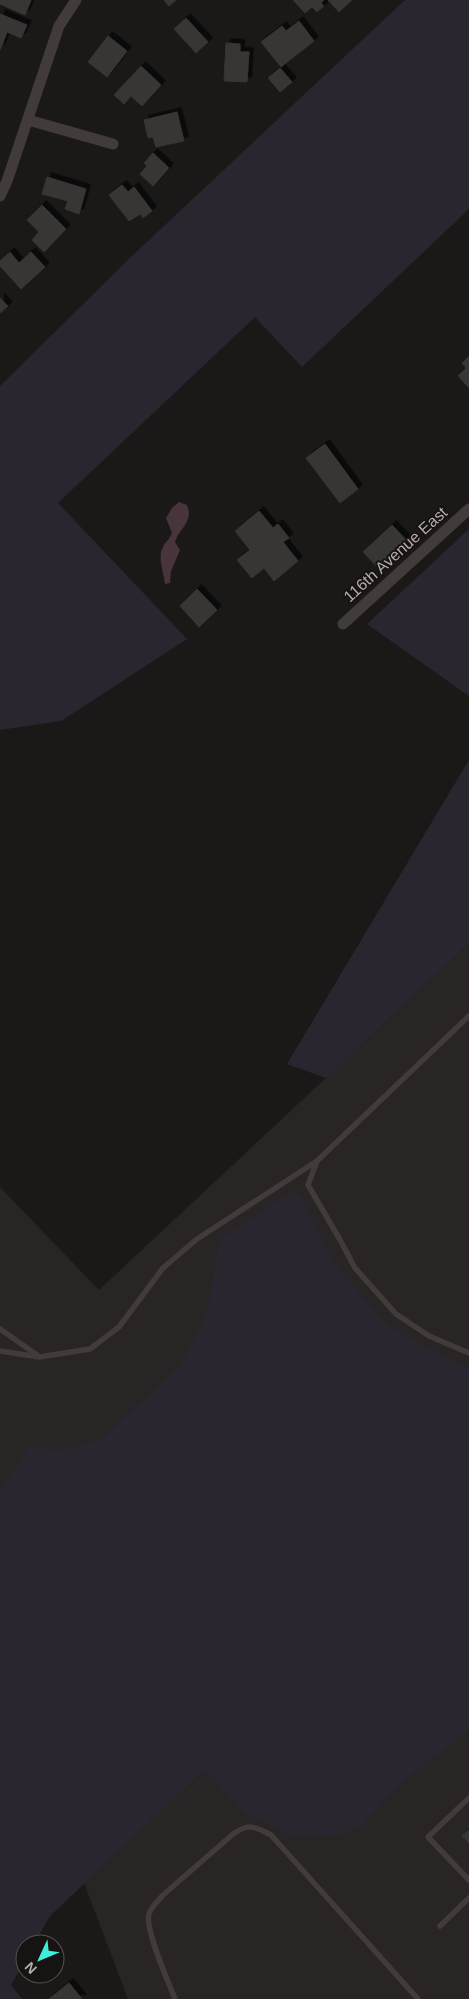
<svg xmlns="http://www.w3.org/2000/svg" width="469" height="1999" viewBox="0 0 469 1999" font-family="Arial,sans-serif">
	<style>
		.built { fill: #282524 }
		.green { fill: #2a2630 }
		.water { fill: #48353c }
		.building { fill: #393635; stroke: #363332; filter: url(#shadow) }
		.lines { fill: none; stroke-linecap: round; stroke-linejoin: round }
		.lane { stroke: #413c3b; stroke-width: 5.5 }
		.street { stroke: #413c3b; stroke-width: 11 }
		.labels { text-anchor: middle; stroke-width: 4; stroke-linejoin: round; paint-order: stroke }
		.street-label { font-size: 16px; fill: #baabac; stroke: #161413 }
	</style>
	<defs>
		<filter id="shadow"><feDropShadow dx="4.5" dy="-4.5" stdDeviation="0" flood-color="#0009"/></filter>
	</defs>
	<rect width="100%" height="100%" fill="#1b1918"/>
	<!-- built -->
	<path class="built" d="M467,946L469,948V1505L0,1663V1187L99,1290Z
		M469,1524V1999H128L84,1883Z"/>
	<!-- green -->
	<path class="green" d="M405,0H469V209L302,367L255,317L58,503L187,639L61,721L0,730V386L133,255Z
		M469,529V696L367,624Z
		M469,760V948L467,946L326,1078L287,1064Z
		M292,1191L304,1200L316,1228L332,1260L363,1298L388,1325L456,1363L469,1366V1731L411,1775L390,1793L363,1825L336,1836L291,1837L245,1812L205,1770L50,1916L34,1944H25V1961L11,1985L22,1999H0V1492L29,1446L58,1451L102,1439L180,1365L206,1317L220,1239Z"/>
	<!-- water -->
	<path class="water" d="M179,502L187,505C194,522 179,528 175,542L180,550L171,571L170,583L165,584C164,573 157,557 163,547C165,542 170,539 172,533L166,518L172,508Z"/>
	<!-- building -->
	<path class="building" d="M0,0H31L25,15L0,4Z
		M164,0H176L169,6Z
		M293,0H324L321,3L324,6L317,12L312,7L305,13Z
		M328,0H352L339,12Z
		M0,14L27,25L21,38L7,32L0,50Z
		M186,18L208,42L196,53L174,29Z
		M299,21L314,41L281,67L261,42L282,26L286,31Z
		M108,36L127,51L107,77L88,62Z
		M226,43L240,44V52H249L247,82L224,81Z
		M141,66L161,85L142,106L131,96L124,104L114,95Z
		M280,68L292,82L280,92L268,78Z
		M177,112L184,141L156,147L153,137L148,138L144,120Z
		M153,153L169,168L153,186L140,174L147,166L144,163Z
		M47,177L86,189L79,214L65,209L68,201L42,194Z
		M122,185L128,192L134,187L152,211L143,218L140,214L129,221L109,195Z
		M42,205L66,229L44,252L32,240L39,232L27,220Z
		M10,252L19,263L31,252L45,267L21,289L0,266V261Z
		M0,298L8,306L0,313Z
		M469,356V388L458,376L466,368L462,363Z
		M325,444L358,489L340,503L306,458Z
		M259,511L273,528L278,524L289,538L283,542L298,561L274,581L264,568L252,578L237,560L250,550L235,531Z
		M392,525L410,544L381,571L363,552Z
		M197,589L217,610L199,627L180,606Z
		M469,1830V1843L462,1836Z
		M69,1983L82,1999H49Z"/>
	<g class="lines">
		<!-- lane -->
		<path class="lane" d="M469,1016L317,1161L308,1185L339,1238L355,1268L396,1314L429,1336L469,1353
			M0,1329L37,1355
			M0,1351L39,1357L90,1349L119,1327L163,1268L197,1239L317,1161
			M469,1798L428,1837L469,1880
			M440,1926L469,1898
			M175,1999C169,1983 144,1928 149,1914C151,1907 158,1901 163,1895L232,1835C247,1823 255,1826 271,1835L418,1999"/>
		<!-- street -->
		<path class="street" d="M28,120L113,144
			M0,196L7,181L59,26L76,0
			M343,624L469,509"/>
	</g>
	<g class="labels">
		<!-- street labels -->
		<g class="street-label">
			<text transform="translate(395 554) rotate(-42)" y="6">116th Avenue East</text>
		</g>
	</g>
	<!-- north arrow -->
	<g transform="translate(40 1959) rotate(226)"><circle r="24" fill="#161413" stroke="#585050"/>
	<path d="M0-4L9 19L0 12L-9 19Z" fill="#3cefda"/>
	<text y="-8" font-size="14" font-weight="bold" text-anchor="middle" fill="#baabac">N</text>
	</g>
</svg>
